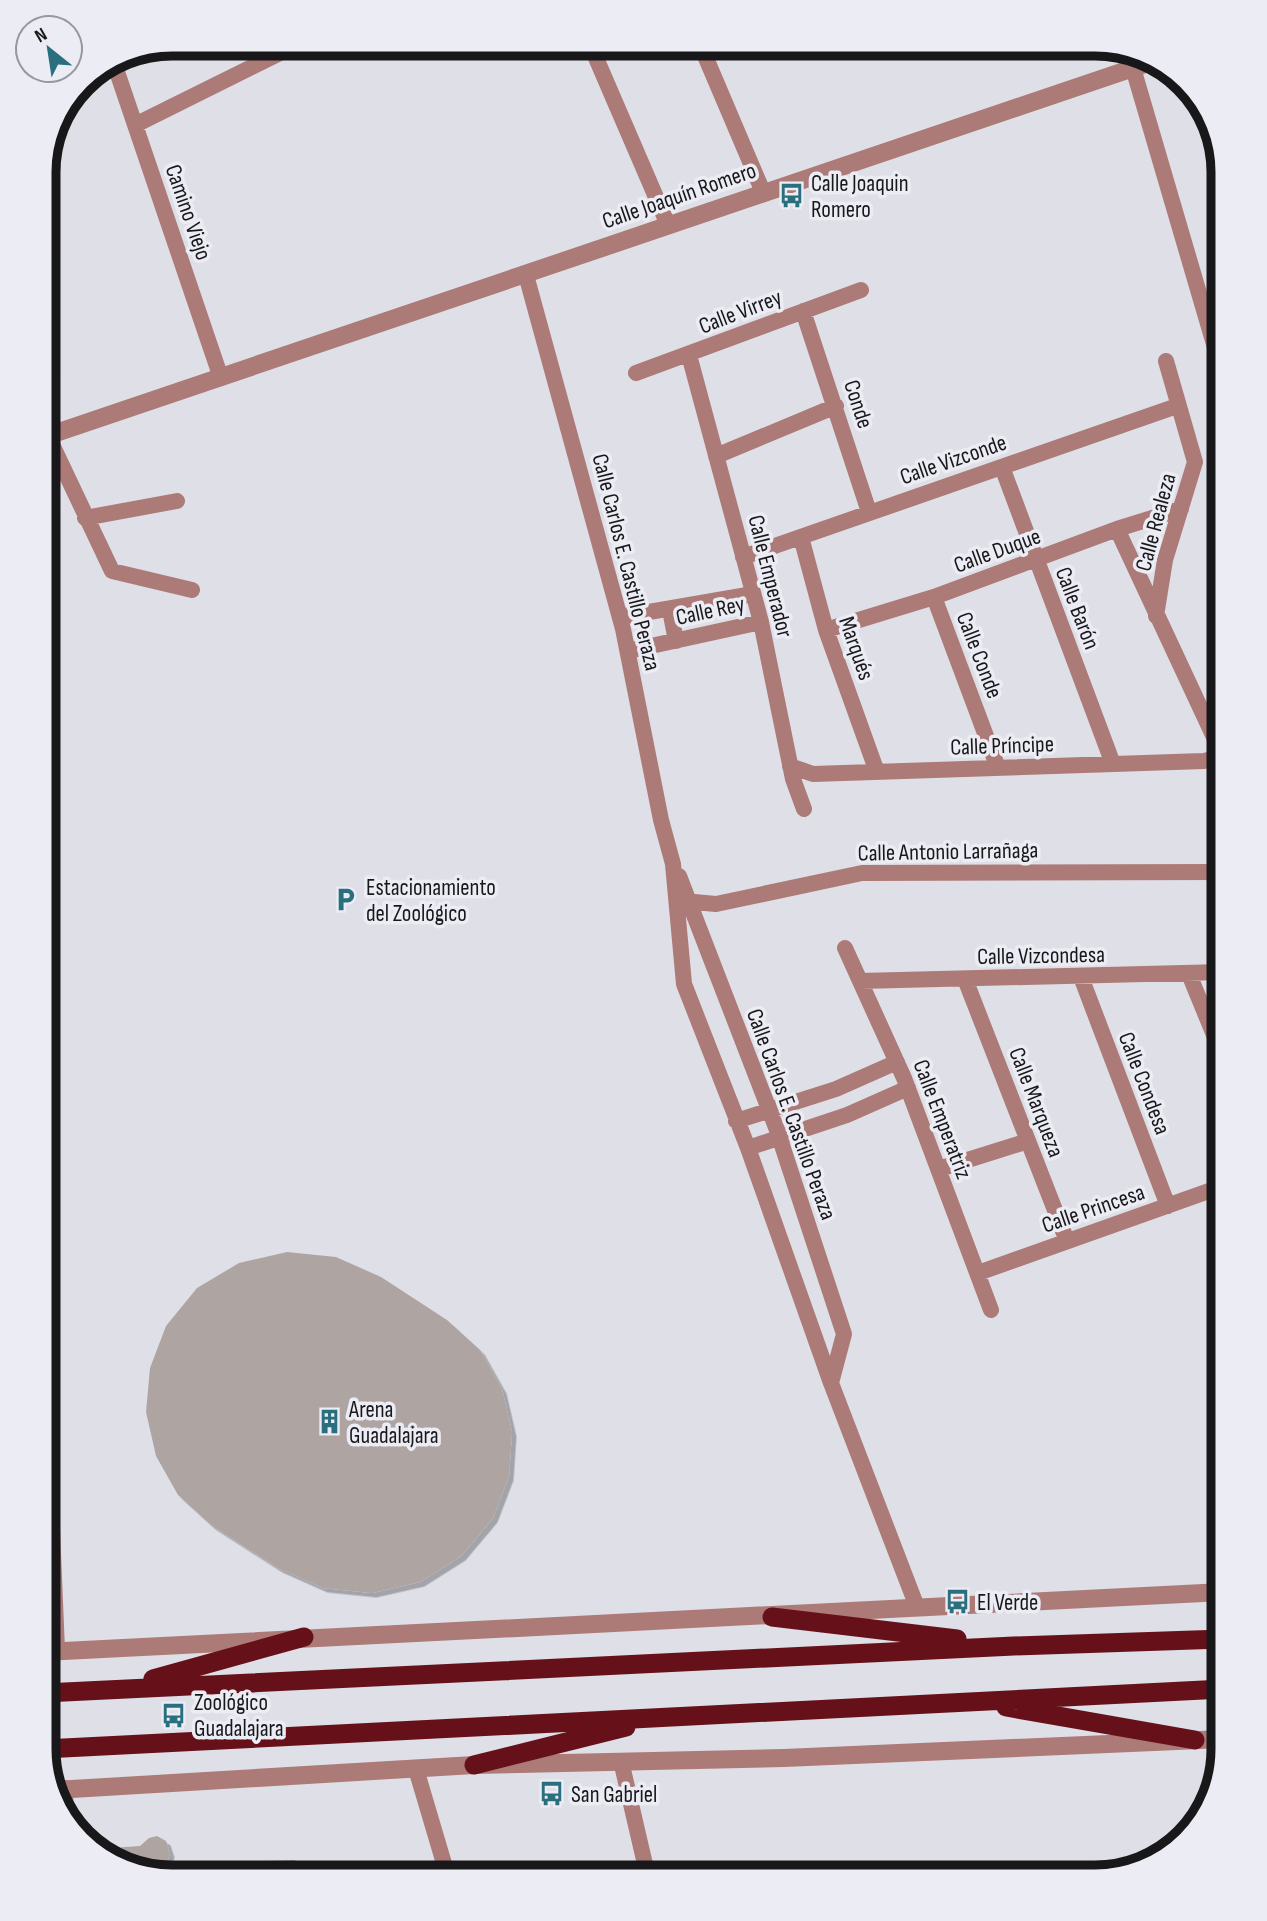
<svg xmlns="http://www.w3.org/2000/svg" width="1267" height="1921" viewBox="0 0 1267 1921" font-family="'Sofia Sans Condensed',sans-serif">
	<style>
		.building { fill: #aea5a3; filter: url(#shadow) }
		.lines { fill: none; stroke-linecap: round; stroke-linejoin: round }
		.minor { stroke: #ac7a77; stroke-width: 16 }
		.tertiary { stroke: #ac7a77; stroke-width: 18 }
		.trunk { stroke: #66111a; stroke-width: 19 }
		.labels { text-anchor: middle; stroke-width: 7; stroke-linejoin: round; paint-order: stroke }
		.poi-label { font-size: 23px; fill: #18181b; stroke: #ececf4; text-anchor: start }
		.street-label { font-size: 23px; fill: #18181b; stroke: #ececf4 }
		.rim { fill: none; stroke: #18181b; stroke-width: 9 }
	</style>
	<defs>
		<filter id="shadow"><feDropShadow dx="4.5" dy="4.5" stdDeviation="0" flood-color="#0004"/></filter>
	</defs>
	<rect width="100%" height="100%" fill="#dedfe7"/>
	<!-- building -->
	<path class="building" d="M287,1252L336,1257L381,1277L447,1320L480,1350L502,1389L512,1432L509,1476L493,1518L461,1556L420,1582L372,1593L323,1588L278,1568L211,1525L178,1495L156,1456L146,1412L150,1368L166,1326L197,1288L239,1263Z
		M157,1836L166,1841L170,1853L163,1877L107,1860L97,1849L140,1846L149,1838Z
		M295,1860L299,1877H218L216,1863Z"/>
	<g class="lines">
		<!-- minor -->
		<path class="minor" d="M590,44L668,225
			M700,44L763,192
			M113,60L221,378
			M1133,68L1223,375
			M135,125L298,44
			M526,275L623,629L661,820L673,864L684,984L748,1148L831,1383L917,1607
			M803,311L869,512
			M689,355L761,622L793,779L804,809
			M636,373L861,290
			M48,436L112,571L192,590
			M716,456L836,406
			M1002,467L1113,764
			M85,518L177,501
			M801,537L826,630L877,772
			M743,557L1177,406
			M934,597L998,768
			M670,610L676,641
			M1156,616L1165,560L1195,462L1166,361
			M620,617L753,594
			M826,630L934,597L1117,529L1181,509
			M628,651L761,622
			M790,766L813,774L1204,761L1216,758L1220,750L1117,529
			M679,876L777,1130L844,1334L831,1383
			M683,901L716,904L862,873L1223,872
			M845,948L904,1078L991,1310
			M1189,974L1223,1057
			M1081,977L1168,1206
			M965,979L1067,1241
			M860,981L1223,972
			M736,1121L836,1089L897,1062
			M748,1148L847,1115L908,1088
			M939,1169L1028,1141
			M978,1273L1223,1186
			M44,1336L57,1650
			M621,1761L648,1877
			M416,1769L448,1877
			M65,1788L66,1819"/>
		<!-- tertiary -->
		<path class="tertiary" d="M44,437L1154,61
			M44,1652L1223,1592
			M55,1790L474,1765L784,1758L1223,1739"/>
		<!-- trunk -->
		<path class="trunk" d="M772,1617L957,1639
			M153,1679L304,1637
			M44,1693L1014,1646L1223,1639
			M1006,1707L1195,1740
			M44,1749L1223,1689
			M474,1765L626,1727"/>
	</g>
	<!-- icons -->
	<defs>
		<symbol id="bus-bare" viewBox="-9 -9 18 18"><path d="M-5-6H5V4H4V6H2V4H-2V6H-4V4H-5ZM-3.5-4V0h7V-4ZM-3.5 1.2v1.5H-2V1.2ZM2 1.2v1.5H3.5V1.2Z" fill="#296f7d" stroke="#ececf4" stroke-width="2.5" paint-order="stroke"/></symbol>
		<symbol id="parking-bare" viewBox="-9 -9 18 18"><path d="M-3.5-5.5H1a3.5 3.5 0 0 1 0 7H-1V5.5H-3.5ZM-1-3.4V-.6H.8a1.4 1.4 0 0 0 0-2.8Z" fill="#296f7d" stroke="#ececf4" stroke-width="2.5" paint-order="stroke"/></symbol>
		<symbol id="building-bare" viewBox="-9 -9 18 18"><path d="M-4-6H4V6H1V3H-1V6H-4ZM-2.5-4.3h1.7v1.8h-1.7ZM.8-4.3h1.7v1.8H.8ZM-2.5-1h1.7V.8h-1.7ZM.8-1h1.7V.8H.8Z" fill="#296f7d" stroke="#ececf4" stroke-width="2.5" paint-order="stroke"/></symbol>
	</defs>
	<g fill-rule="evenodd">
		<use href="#bus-bare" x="774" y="178" width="35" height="35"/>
		<use href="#parking-bare" x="328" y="882" width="35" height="35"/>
		<use href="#building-bare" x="312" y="1404" width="35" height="35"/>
		<use href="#bus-bare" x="940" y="1584" width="35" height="35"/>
		<use href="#bus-bare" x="156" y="1698" width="35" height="35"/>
		<use href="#bus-bare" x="534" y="1776" width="35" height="35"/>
	</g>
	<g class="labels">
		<!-- poi labels -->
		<g class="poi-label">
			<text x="811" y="191">Calle Joaquin<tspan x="811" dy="26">Romero</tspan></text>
			<text x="366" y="895">Estacionamiento<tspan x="366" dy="26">del Zoológico</tspan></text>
			<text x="349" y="1417">Arena<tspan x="349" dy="26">Guadalajara</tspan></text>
			<text x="977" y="1610">El Verde</text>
			<text x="194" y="1710">Zoológico<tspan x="194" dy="26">Guadalajara</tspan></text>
			<text x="571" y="1802">San Gabriel</text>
		</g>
		<!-- street labels -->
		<g class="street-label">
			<text transform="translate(679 195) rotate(-19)" y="8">Calle Joaquín Romero</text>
			<text transform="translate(189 212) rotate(71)" y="8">Camino Viejo</text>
			<text transform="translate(740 311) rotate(-21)" y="8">Calle Virrey</text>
			<text transform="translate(859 404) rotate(72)" y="8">Conde</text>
			<text transform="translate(953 459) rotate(-19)" y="8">Calle Vizconde</text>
			<text transform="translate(1155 522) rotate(-75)" y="8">Calle Realeza</text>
			<text transform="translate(997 550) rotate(-20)" y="8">Calle Duque</text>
			<text transform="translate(627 562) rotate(76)" y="8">Calle Carlos E. Castillo Peraza</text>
			<text transform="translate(771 576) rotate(76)" y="8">Calle Emperador</text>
			<text transform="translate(1078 608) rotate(69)" y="8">Calle Barón</text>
			<text transform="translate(710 610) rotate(-12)" y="8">Calle Rey</text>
			<text transform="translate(857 648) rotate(71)" y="8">Marqués</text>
			<text transform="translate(980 655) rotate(69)" y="8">Calle Conde</text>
			<text transform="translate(1002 745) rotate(-2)" y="8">Calle Príncipe</text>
			<text transform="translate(948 851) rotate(-1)" y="8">Calle Antonio Larrañaga</text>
			<text transform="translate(1041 955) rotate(-1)" y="8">Calle Vizcondesa</text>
			<text transform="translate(1145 1083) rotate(69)" y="8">Calle Condesa</text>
			<text transform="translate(1037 1102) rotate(69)" y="8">Calle Marqueza</text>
			<text transform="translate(792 1114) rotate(70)" y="8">Calle Carlos E. Castillo Peraza</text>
			<text transform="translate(943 1119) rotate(69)" y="8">Calle Emperatriz</text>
			<text transform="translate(1093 1208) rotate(-19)" y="8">Calle Princesa</text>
		</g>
	</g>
	<!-- crop -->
	<path d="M0 0H1267V1921H0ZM172 56H1095A116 116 0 0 1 1211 172V1749A116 116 0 0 1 1095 1865H172A116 116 0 0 1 56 1749V172A116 116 0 0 1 172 56Z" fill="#ececf4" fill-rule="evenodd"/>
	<path class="rim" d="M172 56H1095A116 116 0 0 1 1211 172V1749A116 116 0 0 1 1095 1865H172A116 116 0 0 1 56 1749V172A116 116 0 0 1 172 56Z"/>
	<!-- north arrow -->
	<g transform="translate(49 49) rotate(330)"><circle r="33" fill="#ececf4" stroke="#97979d" stroke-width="2"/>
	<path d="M0-5L12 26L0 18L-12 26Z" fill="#296f7d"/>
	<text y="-10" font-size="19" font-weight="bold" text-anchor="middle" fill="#18181b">N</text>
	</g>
</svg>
